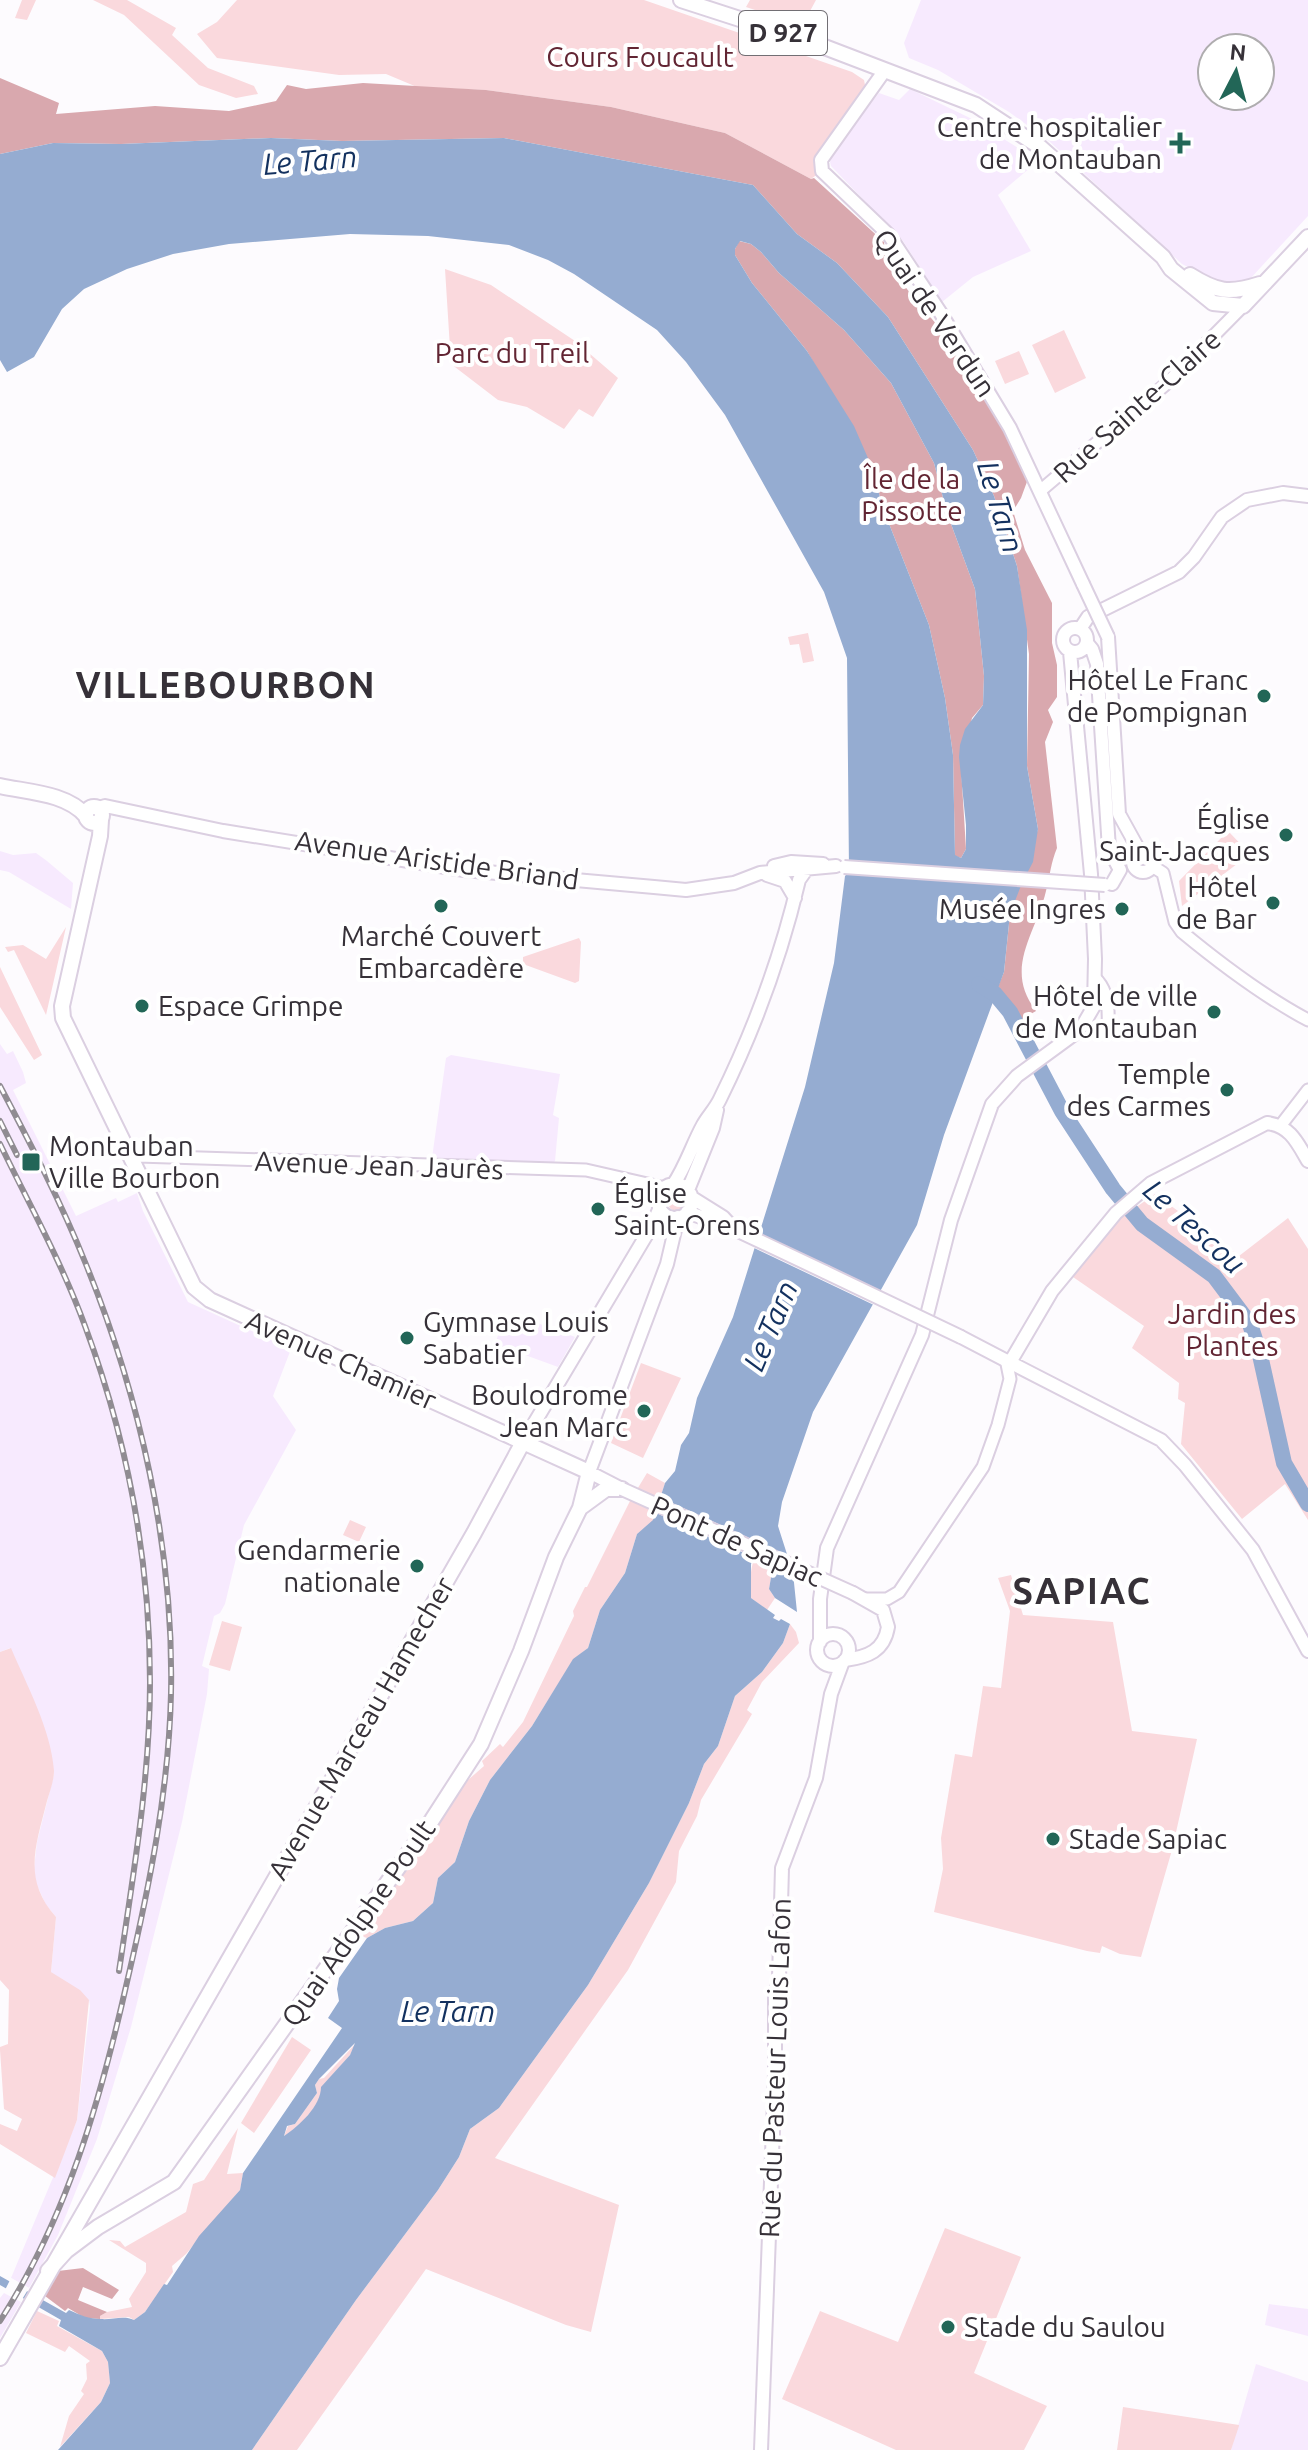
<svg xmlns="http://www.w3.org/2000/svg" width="1308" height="2450" viewBox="0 0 1308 2450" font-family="Ubuntu,sans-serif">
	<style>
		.built { fill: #f7eafe; fill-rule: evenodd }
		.green { fill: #fad9dd }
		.forest { fill: #d9a8ae }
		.water { fill: #95acd1; fill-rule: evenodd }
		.pier { fill: #fdfbfe }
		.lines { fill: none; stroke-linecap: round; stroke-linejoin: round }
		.river { stroke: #95acd1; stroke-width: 16 }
		.tertiary-casing { stroke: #dbcfe1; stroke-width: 15 }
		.secondary-casing { stroke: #dbcfe1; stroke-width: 16 }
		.primary-casing { stroke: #dbcfe1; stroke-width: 18 }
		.tertiary { stroke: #fff; stroke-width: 11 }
		.secondary { stroke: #fff; stroke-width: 12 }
		.primary { stroke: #fff; stroke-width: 14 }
		.rail-casing { stroke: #908c92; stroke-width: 6 }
		.rail { stroke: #fff; stroke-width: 3; stroke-dasharray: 9; stroke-linecap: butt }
		.secondary-bridge-casing { stroke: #dbcfe1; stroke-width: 16; stroke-linecap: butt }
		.secondary-bridge { stroke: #fff; stroke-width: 12 }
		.poi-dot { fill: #226657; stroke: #fff; stroke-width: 3 }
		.labels { text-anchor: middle; stroke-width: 8; stroke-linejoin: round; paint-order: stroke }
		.shield { fill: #fff; stroke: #726f74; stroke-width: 2 }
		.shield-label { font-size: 26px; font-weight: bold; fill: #363138 }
		.park-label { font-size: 28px; fill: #622533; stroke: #fff }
		.poi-label { font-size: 28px; fill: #363138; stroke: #fff; text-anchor: end }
		.street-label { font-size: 28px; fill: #363138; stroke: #fff }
		.water-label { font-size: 30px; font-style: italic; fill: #13315f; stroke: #fff }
		.district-label { font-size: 36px; font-weight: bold; letter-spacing: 2px; fill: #363138; stroke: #fff }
	</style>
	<rect width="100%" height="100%" fill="#fdfbfe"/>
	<!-- built -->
	<path class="built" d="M921,0H1308V216L1250,279L1223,285L1182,264L1049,141L1009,112L938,70L909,58L904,43ZM1212,48H1260V96H1212Z
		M910,89L970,118L1015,146L1037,162L998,195L1031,251L973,277L942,302L903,241L831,166L830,162L832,152L879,93L899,100Z
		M0,851L13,855L36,853L47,861L73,883L71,909L9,872L0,870Z
		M0,1044L7,1054L13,1051L23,1072L26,1083L13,1090L76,1216L116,1198L118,1202L137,1193L143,1211L188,1302L291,1349L273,1396L296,1430L244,1525L225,1604L220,1613L214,1616L202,1666L209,1669L207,1694L182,1822L131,2027L97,2139L58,2235L29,2288L11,2278L77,2120L90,2006L89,2000L51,1972L56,1917L46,1905L33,1877L37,1842L54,1774L10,1648L0,1652Z
		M451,1055L560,1074L553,1115L559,1118L555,1161L552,1164L432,1158L446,1058Z
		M505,1315L514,1318L516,1315L575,1337L558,1367L495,1344Z
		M4,2293L21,2302L0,2338V2298Z
		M1269,2304L1308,2309V2336L1265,2325Z
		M1256,2364L1308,2382V2450H1231Z"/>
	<!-- green -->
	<path class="green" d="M22,0H36L27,20L15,18Z
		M93,0H127L176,28L172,35L208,68L254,86L258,94L236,98L199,85L124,15Z
		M237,0H644L852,72L864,80L866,90L819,173L811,179L725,133L611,107L486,90L417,87L386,74L339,75L217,58L197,34L217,22Z
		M750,0H816L802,26L746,7Z
		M445,269L491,285L575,341L618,378L593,417L579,409L564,429L527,407L498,400L451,364Z
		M1064,330L1086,378L1055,393L1032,345Z
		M1019,351L1029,374L1005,384L995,361Z
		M808,633L814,661L803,663L799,644L790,645L788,637Z
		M1230,833L1250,854L1182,906L1179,881L1225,834Z
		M66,927L46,1015L14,950L8,952L5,947L23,945L46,959Z
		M579,938L581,942L579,981L575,983L523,964V957Z
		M0,967L42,1055L34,1060L0,1007Z
		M667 1201a10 10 0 1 1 20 0a10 10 0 1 1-20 0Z
		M1155,1194L1239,1256L1288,1218L1308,1249V1520L1285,1484L1242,1519L1181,1444L1185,1403L1178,1399L1179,1383L1132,1348L1144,1326L1073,1277V1274L1122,1217Z
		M641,1363L681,1378L643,1458L611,1443Z
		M647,1473L665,1483L653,1521L637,1534L625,1573L600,1610L588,1648L573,1660L532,1726L490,1780L469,1821L455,1862L438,1878L433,1903L413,1921L385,1928L367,1938L361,1936L468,1780L484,1766L482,1761L500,1744L503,1747L523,1722L574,1616L573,1611L585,1587H587L630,1501Z
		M350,1520L366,1527L359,1542L343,1535Z
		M759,1544L773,1566L769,1589L775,1598L767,1610L751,1598C748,1579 752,1562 759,1544Z
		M1011,1575L1023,1615L1113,1622L1132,1731L1197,1739L1172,1850L1141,1957L1120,1954L1102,1946L1100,1953L1087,1951L934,1912L943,1869L941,1838L955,1754L972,1757L983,1686L1001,1688L1010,1611L998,1578Z
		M222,1621L242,1627L230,1671L209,1665Z
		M790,1624L796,1632L799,1643L762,1682L747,1710L752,1714L701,1800L697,1816L679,1851L676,1882L628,1970L495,2158L619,2205L591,2332L566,2325L426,2269L297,2450H252L356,2300L438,2190L459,2157L470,2129L499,2108L588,1985L649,1883L689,1803L704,1764L718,1746L735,1696L762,1672L783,1643Z
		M11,1648C27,1686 51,1729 54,1771C54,1780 50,1791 47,1801C36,1845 22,1879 56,1917L51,1972L80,1990L89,2000L77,2120L55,2178L0,2144V2124L17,2131L22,2119L4,2109L0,2050V2047L8,2044L9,1990L0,1980V1652Z
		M292,2037L311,2050L254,2133L241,2123Z
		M356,2043L350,2055L322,2087C321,2106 299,2127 284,2136L288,2126L295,2124L317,2093L315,2085L319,2079L324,2078Z
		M238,2128L227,2174L243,2173L240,2190L186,2254L172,2266L173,2272L145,2312L134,2320L129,2317L100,2319V2316L107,2312L132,2307L129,2299L146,2272V2263L109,2240L120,2241L125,2247L186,2212L193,2184L204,2180Z
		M945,2228L1021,2257L974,2373L1047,2406L1024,2450H896L782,2399L820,2311L898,2342Z
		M37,2311L59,2321L57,2326L102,2351L108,2362L110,2383L101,2402L60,2447L69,2416L84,2394L81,2391L87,2379L86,2364L90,2361L69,2346L65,2352L26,2333Z
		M1123,2407L1239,2425V2426L1231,2450H1117Z"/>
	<!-- forest -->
	<path class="forest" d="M0,78L59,103L56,114L155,106L229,111L276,101L287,85L306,89L363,83L486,90L611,107L725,133L811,179L814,178L884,242C886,276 937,320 956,349C983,389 1009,434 1028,479L1021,498L1013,511L1025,550L1052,603V643L1057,665V697L1048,710L1053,722L1045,742L1057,848C1051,862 1050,875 1046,891C1036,934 1003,968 1036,1011L1022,1019L1010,1012L995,994L1004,972L1010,914L1038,829L1027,766L1029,654L1017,566L994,496L973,450L888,317L837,263L797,234L753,185L504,138L342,141L271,138L121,144L53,143L0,154Z
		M739,241L751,244L761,252L779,273L844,330L891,383L934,463L947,513L975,589L984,676L983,705L972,718L961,768L966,849L961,858L955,856L953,755L945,698L929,625L884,511L871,465L807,351L752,283L735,255V249Z
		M83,2268L119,2290L112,2299L83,2287L78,2300L107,2312L100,2316V2319L85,2318L68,2308L65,2311L45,2296L58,2271Z"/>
	<!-- water -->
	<path class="water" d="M271,138L342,141L504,138L753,185L797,234L837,263L888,317L973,450L994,496L1017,566L1027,630V766L1038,829L1033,862L1022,883L1010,914L1004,972L944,1135L917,1225L813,1412L782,1502L778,1526L793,1573L797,1612L775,1598L769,1589L773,1566L759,1544L751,1564V1598L775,1615L773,1618L779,1621L781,1619L790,1624L783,1643L762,1672L735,1696L718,1746L704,1764L689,1803L649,1883L588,1985L499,2108L470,2129L459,2157L438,2190L356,2300L252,2450H58L101,2402L110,2383L108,2362L102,2351L59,2326L61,2320L0,2285V2276L66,2313L69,2310C80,2315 89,2319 101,2319C112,2320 124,2315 134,2320L145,2312L164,2284L167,2285L199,2236L240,2190L243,2173L342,2028L328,2018L339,2001L337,1989L339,1978L367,1938L385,1928L413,1921L433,1903L438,1878L455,1862L469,1821L490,1780L532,1726L573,1659L588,1648L600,1610L625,1573L637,1534L653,1520L665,1483L675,1471L681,1445L689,1433L697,1398L733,1317L805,1087L834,963L845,876L849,872L847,658L824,592L725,415L686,362L657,330L574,274L548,260L509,245L428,236L350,234L229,244L173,254L127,269L84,289L62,309L34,357L7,372L0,360V154L53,143L121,144ZM740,241L751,244L761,252L779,273L844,330L891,383L934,463L947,513L975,589L984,676L983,705L965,729L960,745L959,757L966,825V849L961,858L955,855L953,755L945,698L929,625L884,511L871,465L854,426L807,351L752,283L735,255V249ZM355,2043L350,2055L321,2087C321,2106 299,2126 284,2136L287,2126L295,2124L317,2093L315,2085L319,2079Z"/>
	<!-- pier -->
	<path class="pier" d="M754,1232L883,1294L876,1306L750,1246Z
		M657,1496L793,1558L798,1578L768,1564L764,1550L761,1549L757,1559L652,1511Z
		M11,2278L29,2288L21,2301L4,2292Z"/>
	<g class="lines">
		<!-- river -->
		<path class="river" d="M979,984L995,994L1010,1012L1062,1111L1113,1189L1142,1224L1214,1276L1250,1324L1260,1355L1284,1463L1308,1504"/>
		<defs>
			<path id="tertiary" d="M1040,491L1166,384L1243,306
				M1152,866L1163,873L1175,922L1182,932C1222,965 1263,996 1308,1020
				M1095,978C1108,990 1109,1009 1108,1025
				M1281,1125L1308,1090
				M130,1158L138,1156L586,1170L665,1188
				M631,1183L659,1200
				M866,1599H887L899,1592L983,1467L998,1425L1010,1379L1007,1364"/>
			<path id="secondary" d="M885,70L821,160L822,171L889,235L940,312L1010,428L1083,584
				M1063 640a12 12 0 1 1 24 0a12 12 0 1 1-24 0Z
				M1080,629L1088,617L1179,572L1194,557L1222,517L1247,500L1283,493L1308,496
				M1108,637L1119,814L1140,852
				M1087,643L1092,649L1097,664L1109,849L1120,870L1112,884
				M99,808L105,806L223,831L464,870L654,887L686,890L734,883L760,873L836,866
				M1133 862a10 10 0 1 1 20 0a10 10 0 1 1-20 0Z
				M774,866L791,862L823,864
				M767,875L785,881L795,898
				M658 1201a17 17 0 1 1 34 0a17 17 0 1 1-34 0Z
				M673,1185C686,1166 692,1145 703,1125C708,1116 716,1108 720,1099C755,1028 781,957 799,880L806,870
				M688,1190L713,1128L717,1110
				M691,1197L723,1217L734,1229
				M687,1212L734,1229L825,1272
				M961,1337L1007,1361
				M1012,1359L1052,1291L1116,1213L1151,1183L1267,1123C1290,1126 1297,1142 1308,1161
				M1013,1364L1161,1440L1185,1465L1253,1550L1308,1651
				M523,1442L653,1224L660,1207
				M622,1489L589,1472L667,1264L678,1217
				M817 1650a16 16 0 1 1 32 0a16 16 0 1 1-32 0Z
				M820,1642V1599L827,1548L922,1335L951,1220L992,1104L1017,1076L1073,1035L1083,1025L1094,1006L1095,959L1091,874L1070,652
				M845,1660C868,1657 884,1651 888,1627L883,1610L853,1593
				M761,2450L775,2074V1998L779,1978L782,1868L816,1778L831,1694L842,1664"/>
			<path id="primary" d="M681,0L814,43L976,105L1040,147L1163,257L1171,269L1213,303L1243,306L1308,237
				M1190,275C1217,292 1229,294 1260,284
				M0,786C27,792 67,793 86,816
				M86 815a8 8 0 1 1 16 0a8 8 0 1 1-16 0Z
				M580,1508L606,1489H622
				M48,2271L66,2251L98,2227L174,2182L432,1820L481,1744L521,1651L556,1557L580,1508L589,1472L210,1300L194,1287L63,1018L62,1006L100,836L101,820
				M0,2358L474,1533L523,1442"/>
		</defs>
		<!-- tertiary casing -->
		<use href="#tertiary" class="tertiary-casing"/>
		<!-- secondary casing -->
		<use href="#secondary" class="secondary-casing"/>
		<!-- primary casing -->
		<use href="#primary" class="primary-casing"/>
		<!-- tertiary -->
		<use href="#tertiary" class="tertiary"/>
		<!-- secondary -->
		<use href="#secondary" class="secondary"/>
		<!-- primary -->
		<use href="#primary" class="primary"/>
		<defs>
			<path id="rail" d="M0,1086C30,1143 61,1202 85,1262C140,1396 174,1548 171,1693C169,1790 149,1888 127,1982C100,2102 67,2217 0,2321
				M0,1121L17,1155
				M0,1144C29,1204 62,1263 85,1326C127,1439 150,1561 150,1682C150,1779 133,1876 119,1971"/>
		</defs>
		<!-- rail casing -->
		<use href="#rail" class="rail-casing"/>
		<!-- rail -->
		<use href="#rail" class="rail"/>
		<defs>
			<path id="secondary-bridge" d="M1083,584L1108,637
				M844,867L1105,885
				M825,1272L961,1337
				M622,1489L853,1593"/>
		</defs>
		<!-- secondary-bridge casing -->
		<use href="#secondary-bridge" class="secondary-bridge-casing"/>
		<!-- secondary-bridge -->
		<use href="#secondary-bridge" class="secondary-bridge"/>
	</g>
	<!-- markers -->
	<g class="poi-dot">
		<path d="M1176 131h8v8h8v8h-8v8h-8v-8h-8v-8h8z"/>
		<circle cx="1264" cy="696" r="8"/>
		<circle cx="1286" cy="835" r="8"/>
		<circle cx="1273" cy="903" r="8"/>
		<circle cx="441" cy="906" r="8"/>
		<circle cx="1122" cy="909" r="8"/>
		<circle cx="142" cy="1006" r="8"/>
		<circle cx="1214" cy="1012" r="8"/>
		<circle cx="1227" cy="1090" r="8"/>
		<rect x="21" y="1152" width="20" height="20" rx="4"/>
		<circle cx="598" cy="1209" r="8"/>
		<circle cx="407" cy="1338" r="8"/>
		<circle cx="644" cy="1411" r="8"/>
		<circle cx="417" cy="1566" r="8"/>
		<circle cx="1053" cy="1839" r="8"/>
		<circle cx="948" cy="2327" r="8"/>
	</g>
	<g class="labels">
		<!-- shield labels -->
		<rect class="shield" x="739" y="11" width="88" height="44" rx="6"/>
		<g class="shield-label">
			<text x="783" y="42">D 927</text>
		</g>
		<!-- park labels -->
		<g class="park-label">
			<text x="640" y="67">Cours Foucault</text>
			<text x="512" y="363">Parc du Treil</text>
			<text x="912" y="489">Île de la<tspan x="912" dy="32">Pissotte</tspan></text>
			<text x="1232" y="1324">Jardin des<tspan x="1232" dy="32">Plantes</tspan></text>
		</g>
		<!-- poi labels -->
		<g class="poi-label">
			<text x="1162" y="137">Centre hospitalier<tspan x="1162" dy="32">de Montauban</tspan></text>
			<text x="1248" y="690">Hôtel Le Franc<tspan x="1248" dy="32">de Pompignan</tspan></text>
			<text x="1270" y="829">Église<tspan x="1270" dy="32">Saint-Jacques</tspan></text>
			<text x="1257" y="897">Hôtel<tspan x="1257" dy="32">de Bar</tspan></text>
			<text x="1106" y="919">Musée Ingres</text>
			<text x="441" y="946" text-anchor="middle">Marché Couvert<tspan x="441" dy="32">Embarcadère</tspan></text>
			<text x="1198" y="1006">Hôtel de ville<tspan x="1198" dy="32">de Montauban</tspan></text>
			<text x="158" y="1016" text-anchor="start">Espace Grimpe</text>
			<text x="1211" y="1084">Temple<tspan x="1211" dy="32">des Carmes</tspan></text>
			<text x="49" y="1156" text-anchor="start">Montauban<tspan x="49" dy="32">Ville Bourbon</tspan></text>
			<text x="614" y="1203" text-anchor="start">Église<tspan x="614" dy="32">Saint-Orens</tspan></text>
			<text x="423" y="1332" text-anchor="start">Gymnase Louis<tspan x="423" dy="32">Sabatier</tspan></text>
			<text x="628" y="1405">Boulodrome<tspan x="628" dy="32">Jean Marc</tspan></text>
			<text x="401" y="1560">Gendarmerie<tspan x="401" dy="32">nationale</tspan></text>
			<text x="1069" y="1849" text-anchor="start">Stade Sapiac</text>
			<text x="964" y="2337" text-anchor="start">Stade du Saulou</text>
		</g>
		<!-- street labels -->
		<g class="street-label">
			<text transform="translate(935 313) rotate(56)" y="10">Quai de Verdun</text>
			<text transform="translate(1137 406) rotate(-42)" y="10">Rue Sainte-Claire</text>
			<text transform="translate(437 860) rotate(8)" y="10">Avenue Aristide Briand</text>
			<text transform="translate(379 1165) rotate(2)" y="10">Avenue Jean Jaurès</text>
			<text transform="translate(341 1360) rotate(24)" y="10">Avenue Chamier</text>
			<text transform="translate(737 1541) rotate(24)" y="10">Pont de Sapiac</text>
			<text transform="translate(361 1728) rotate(-60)" y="10">Avenue Marceau Hamecher</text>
			<text transform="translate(358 1923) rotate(-55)" y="10">Quai Adolphe Poult</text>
			<text transform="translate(775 2068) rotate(-88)" y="10">Rue du Pasteur Louis Lafon</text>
		</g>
		<!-- water labels -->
		<g class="water-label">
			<text transform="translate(310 161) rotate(-5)" y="10">Le Tarn</text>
			<text transform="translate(1000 507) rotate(73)" y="10">Le Tarn</text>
			<text transform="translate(1194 1227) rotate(42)" y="10">Le Tescou</text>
			<text transform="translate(771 1326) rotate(-67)" y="10">Le Tarn</text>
			<text x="448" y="2022">Le Tarn</text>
		</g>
		<!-- district labels -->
		<g class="district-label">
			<text x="226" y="698">VILLEBOURBON</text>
			<text x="1082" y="1604">SAPIAC</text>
		</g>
	</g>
	<!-- north arrow -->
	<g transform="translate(1236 72) rotate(6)"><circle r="38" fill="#ffffff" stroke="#afadaf" stroke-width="2"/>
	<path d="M0-6L14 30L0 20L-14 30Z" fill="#226657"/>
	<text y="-12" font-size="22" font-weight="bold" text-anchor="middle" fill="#363138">N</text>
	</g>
</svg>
